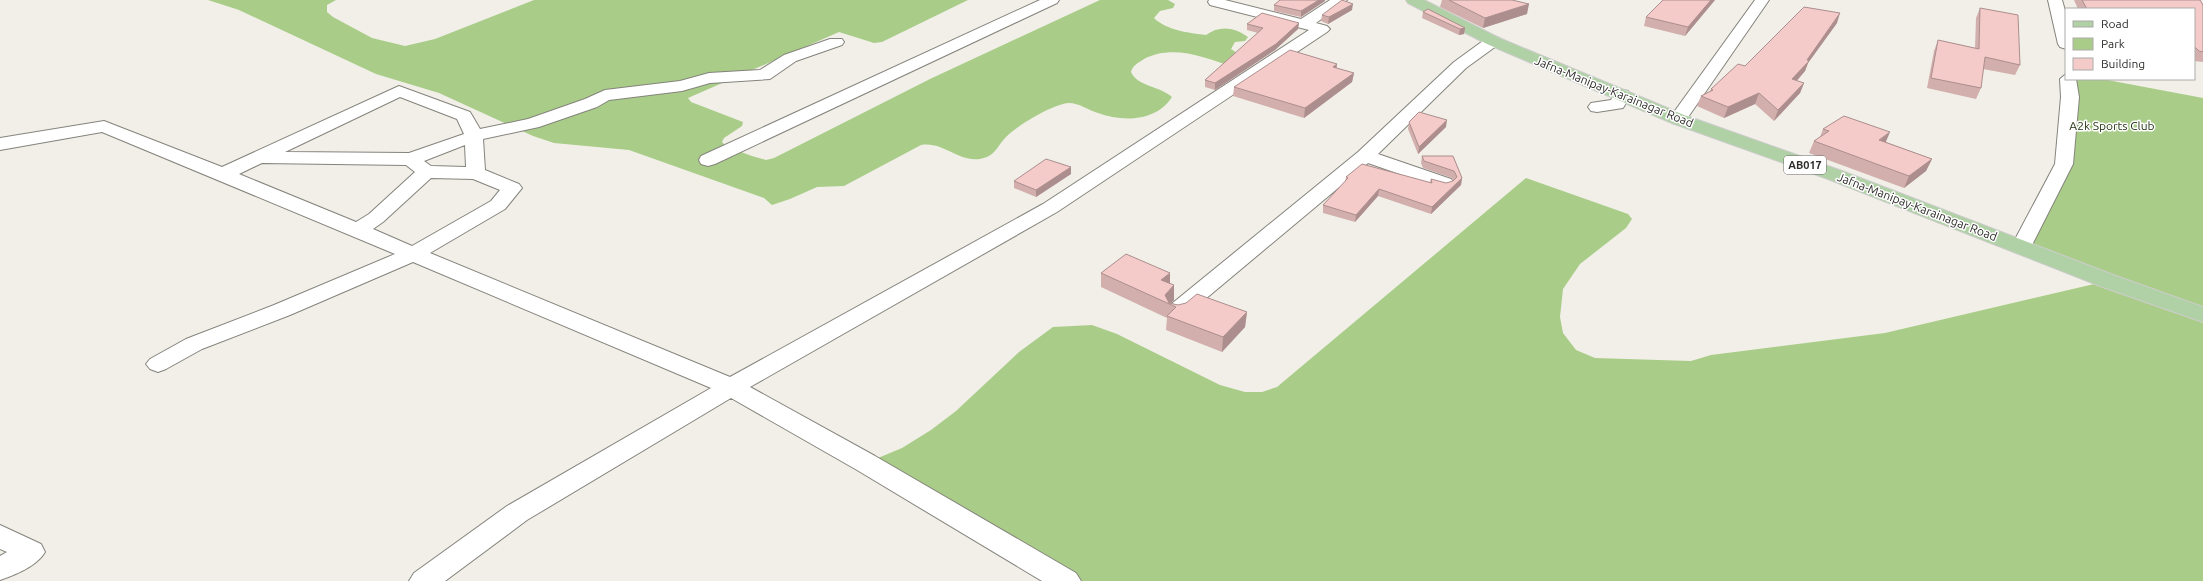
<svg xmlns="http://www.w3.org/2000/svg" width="2203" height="581" viewBox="0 0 2203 581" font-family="Ubuntu,sans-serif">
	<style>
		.green { fill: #a9cd88 }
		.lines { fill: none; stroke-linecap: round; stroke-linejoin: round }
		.street-casing { stroke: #84837c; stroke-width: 2 }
		.primary-casing { stroke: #cdcccc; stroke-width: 2 }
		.street { fill: #fff; fill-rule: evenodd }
		.primary { fill: #b0d1a5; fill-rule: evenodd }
		.wall { fill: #d2afad }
		.shaded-wall { fill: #ab8e8d }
		.building { fill: #f4cbc9; stroke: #ab8e8d }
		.labels { text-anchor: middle; stroke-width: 3; stroke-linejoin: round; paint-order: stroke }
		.shield { fill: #fff; stroke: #6c6b6a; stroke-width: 1 }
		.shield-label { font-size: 11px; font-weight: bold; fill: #2d2c2a }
		.street-label { font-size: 12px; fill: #2d2c2a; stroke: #fff }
		.park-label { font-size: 12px; fill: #223211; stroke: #fff }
	</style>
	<rect width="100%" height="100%" fill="#f1efe8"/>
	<!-- green -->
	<path class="green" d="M208,0H336L327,5V12L333,17L372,38L405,46L435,39L534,0H968L882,42L874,43L839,32L688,98L691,102L743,122L742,126L724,138L722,142L727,147L752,156L766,160L774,158L930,79L1100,0H1168L1175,4L1173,8L1160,11L1154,18C1166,30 1189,33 1206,35C1219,25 1235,27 1248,37L1245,41L1235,42L1231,49L1239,54L1233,67C1205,57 1172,44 1144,59C1138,63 1133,65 1131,72C1138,87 1160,86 1172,97C1156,122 1122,122 1098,113C1088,110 1079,103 1069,103C1053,104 1018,125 1006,137C999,144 996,153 987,157C961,167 946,141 921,145L844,186L817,187L790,199L772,205L764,198L629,150L554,143L533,136L439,93L376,74L239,10Z
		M2068,79H2102L2203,98V581H1066L866,463L902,448L931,430L956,411L1019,352L1053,327L1092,325L1117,334L1220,385L1245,392H1262L1277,387L1526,178L1628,214L1632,219L1626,228L1580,264L1563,289L1560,317L1563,333L1576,350L1595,358L1691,361L1711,355L1885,333L2107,281L2021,247L2064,164Z"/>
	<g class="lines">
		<defs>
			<path id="street" d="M1040,0H1059L1057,3L715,164L708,166L701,164L699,160L701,156Z
				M1209,0H1225L1301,19L1330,0H1347L1316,23L1327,26L1330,29L1327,32L1057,212L750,387L875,456L1076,573L1081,581H1042L857,470L731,398L527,520L445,581H409L414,573L507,506L711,388L413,262L290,315L202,349L166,369L158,372L150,369L146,364L150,359L186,339L274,305L395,254L102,132L0,150V138L104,121L222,167L399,86L470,112L480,129L528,119L585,99L605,90L680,81L709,73L760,70L784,55L830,39H842L844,42L842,45L796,61L770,79L710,83L682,91L609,100L597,107L539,127L483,139L485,170L519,184L522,188L505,209L430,253L730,377L1043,204L1309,30L1210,5L1208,2ZM400,97L457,119L464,134L409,153L285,152ZM465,145L466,167L431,166L424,161ZM262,163L406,165L415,172L369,214L356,222L239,174ZM431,178L473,179L500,190L491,201L412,246L373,229L383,222Z
				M1755,0H1769L1684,123L1678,124L1672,123L1669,119Z
				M2048,0H2062L2066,14V49L2060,47L2058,44Z
				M1493,36L1499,38L1501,41L1499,44L1466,68L1378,154L1451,179L1454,183L1451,187L1444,189L1437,187L1368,163L1185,316L1177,318L1169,316L1166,311L1169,306L1358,152L1454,62L1487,38Z
				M2066,74V79H2076L2079,97L2073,164L2031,247L2028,251L2021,253L2014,251L2011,247L2055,164L2061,97L2060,79Z
				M1622,90L1628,91L1631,95L1623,108L1597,112L1591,111L1588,107L1591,103L1611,100L1616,91Z
				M0,525L41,544L45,552C37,566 15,575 0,580V556L7,552L0,549Z"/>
			<path id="primary" d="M1406,0H1424L1499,38L1684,115L1842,171L2116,276L2203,307V322L2100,286L1828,179L1672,123L1487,44L1408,3Z"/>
		</defs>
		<!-- street casing -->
		<use href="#street" class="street-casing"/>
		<!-- primary casing -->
		<use href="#primary" class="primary-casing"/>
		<!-- street -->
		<use href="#street" class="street"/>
		<!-- primary -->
		<use href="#primary" class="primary"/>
	</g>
	<!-- wall -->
	<path class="wall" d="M1280,0H1325V1L1301,17L1274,11V5Z
		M1442,0H1512L1527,14L1483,28L1440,7Z
		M1663,0H1715L1685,36L1644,26L1646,17Z
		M2074,0H2200L2203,5V62L2194,61V9H2078Z
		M1980,8L2020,65L2015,75L1983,69L1981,88L1976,99L1927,88L1934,51L1938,40L1975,48L1976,18Z
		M1352,10L1328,24L1321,21L1322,15Z
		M1423,12L1465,28L1464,34L1459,35L1422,18Z
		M1299,23L1298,29L1275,50L1215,90L1205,87V80L1258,33L1247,30V24Z
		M1837,23L1808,63L1805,71L1797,81L1804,83L1800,93L1774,121L1755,104L1724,118L1697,106L1701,96L1710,91L1711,89L1745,66Z
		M1337,64L1336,68L1354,73L1352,82L1304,118L1233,96L1234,87Z
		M1409,122L1446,127L1418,154L1408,129Z
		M1823,129L1886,142L1932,159L1926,171L1904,188L1809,153L1814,141L1820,137Z
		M1422,156H1453L1462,178L1461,185L1431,214L1378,196L1355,222L1323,213V205L1345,182L1346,177L1430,182L1431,179L1446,183L1453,181L1452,178L1423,168L1421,163Z
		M1071,167V174L1036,197L1014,188V181Z
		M1101,273L1170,284L1174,300L1171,303L1178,305L1247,312L1245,327L1222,352L1166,330L1167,318L1101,287Z"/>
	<!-- shaded-wall -->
	<path class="shaded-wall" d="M1319,0H1325V1L1301,17V11Z
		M1711,0H1715L1685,36L1688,27Z
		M1353,4L1352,10L1328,24L1329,17Z
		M1529,4L1527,14L1483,28L1485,18Z
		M1840,13L1837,23L1808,63L1805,71L1788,90L1792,79L1807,60Z
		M1299,23L1298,29L1275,50L1215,90V83Z
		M1465,28L1464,34L1459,35L1460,29Z
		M1337,64L1336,73L1333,67Z
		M1354,73L1352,82L1304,118L1305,108Z
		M1804,83L1800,93L1774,121L1778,110Z
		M1759,93L1755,104L1724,118L1728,107Z
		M1447,120L1446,127L1418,154L1419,147Z
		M1890,132L1885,144L1879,140Z
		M1932,159L1926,171L1904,188L1909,176Z
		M1071,167V174L1036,197V190Z
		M1462,178L1461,185L1431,214L1432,207Z
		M1379,189L1378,196L1355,222L1356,215Z
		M1170,273V288L1161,280Z
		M1174,285V300L1170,304L1165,295Z
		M1247,312L1245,327L1222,352L1223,337Z"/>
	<!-- building -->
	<path class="building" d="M1280,0H1319L1301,11L1274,5Z
		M1342,0L1353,4L1329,17L1322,15Z
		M1449,0H1512L1529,4L1485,18Z
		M1663,0H1711L1688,27L1646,17Z
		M2082,0H2200L2203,5V52L2199,51L2194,46V9H2087Z
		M1804,7L1840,13L1807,60L1809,61L1792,79L1804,83L1778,110L1759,93L1728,107L1701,96L1713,90L1711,89L1738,64L1745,66Z
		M1980,8L2018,15L2020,65L1985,57L1981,88L1931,78L1938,40L1979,49Z
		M1428,9L1465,28L1460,29L1423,12Z
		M1262,13L1299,23L1276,44L1215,83L1205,80L1263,28L1247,24Z
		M1290,50L1337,64L1333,67L1354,73L1305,108L1234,87Z
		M1419,112L1447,120L1419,147L1409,122Z
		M1844,116L1890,132L1879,140L1932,159L1909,176L1814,141L1829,131L1823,129Z
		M1422,156H1453L1462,178L1432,207L1379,189L1356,215L1323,205L1348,178L1346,177L1362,164L1432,183L1431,179L1446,183L1453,181L1457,177L1454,171L1424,161Z
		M1046,159L1071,167L1036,190L1014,181Z
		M1126,254L1170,273L1161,280L1174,285L1165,295L1169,303L1178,305L1186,303L1197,294L1247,312L1223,337L1167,316L1176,307L1101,273Z"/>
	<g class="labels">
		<!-- shield labels -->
		<rect class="shield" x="1784" y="156" width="42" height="18" rx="3"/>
		<g class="shield-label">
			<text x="1805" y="169">AB017</text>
		</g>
		<!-- street labels -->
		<g class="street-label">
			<text transform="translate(1614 92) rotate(22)" y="4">Jafna-Manipay-Karainagar Road</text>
			<text transform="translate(1917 207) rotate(21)" y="4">Jafna-Manipay-Karainagar Road</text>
		</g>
		<!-- park labels -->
		<g class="park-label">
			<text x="2112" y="130">A2k Sports Club</text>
		</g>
	</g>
	<!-- legend -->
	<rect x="2065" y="8" width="130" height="72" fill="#ffffff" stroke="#ababaa"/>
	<rect x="2073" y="21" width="20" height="6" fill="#b0d1a5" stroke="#ababaa"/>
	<text x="2101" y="28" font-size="12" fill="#2d2c2a">Road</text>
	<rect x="2073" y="38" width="20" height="12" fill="#a9cd88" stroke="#ababaa"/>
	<text x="2101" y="48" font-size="12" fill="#2d2c2a">Park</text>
	<rect x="2073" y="58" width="20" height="12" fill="#f4cbc9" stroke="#ababaa"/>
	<text x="2101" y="68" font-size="12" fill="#2d2c2a">Building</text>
</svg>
